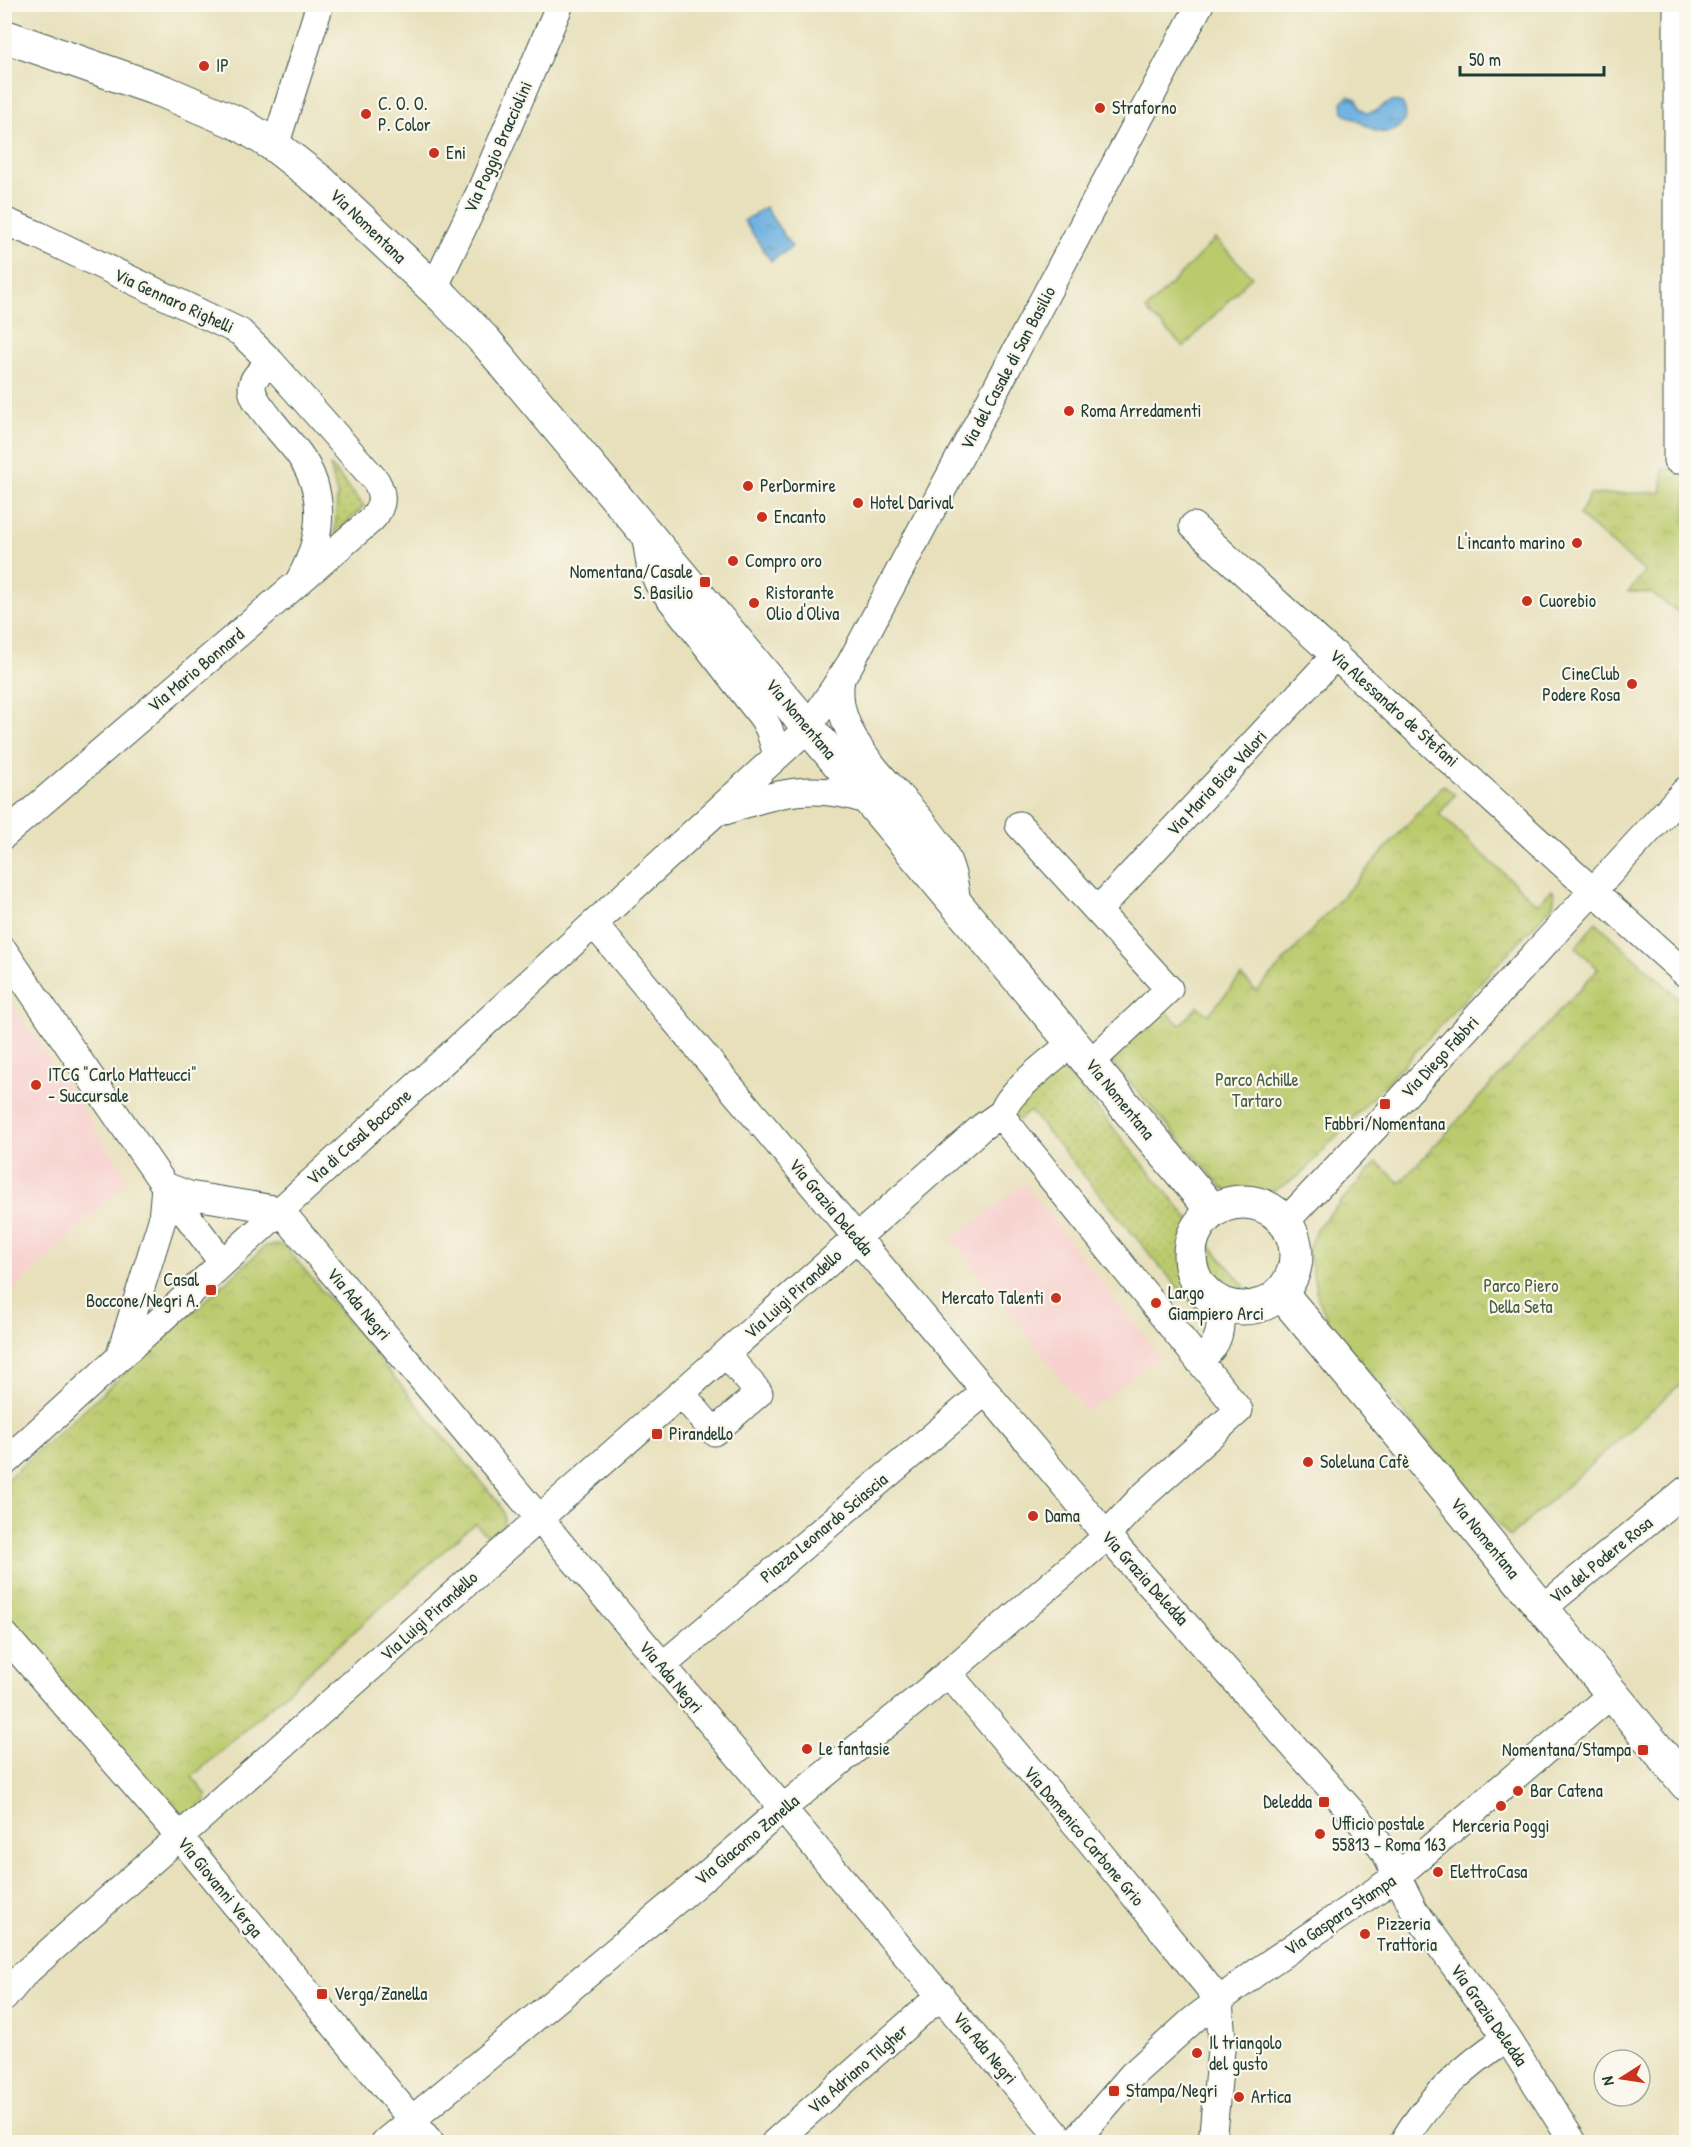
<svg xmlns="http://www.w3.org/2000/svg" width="1691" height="2147" viewBox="0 0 1691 2147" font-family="'Patrick Hand',sans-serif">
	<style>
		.built { fill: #f7d0ce }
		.grass { fill: url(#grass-dots); stroke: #6d8450; stroke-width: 1.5 }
		.park { fill: url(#park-crowns); stroke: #6d8450; stroke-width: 1.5 }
		.garden { fill: #bbca6d; stroke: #6d8450; stroke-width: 1.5 }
		.water { fill: url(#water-ripples); stroke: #44768a; stroke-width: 1.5 }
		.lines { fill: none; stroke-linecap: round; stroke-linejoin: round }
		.minor-casing { stroke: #3d5548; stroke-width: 29 }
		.major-casing { stroke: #3d5548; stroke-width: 35 }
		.minor { stroke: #fff; stroke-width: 27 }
		.major { stroke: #fff; stroke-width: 33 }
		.poi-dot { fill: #c8321e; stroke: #fbf7ec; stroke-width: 2 }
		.labels { text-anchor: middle; stroke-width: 4.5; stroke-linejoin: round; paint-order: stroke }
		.poi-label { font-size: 18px; fill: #1f3d34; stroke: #fbf7ec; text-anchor: start }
		.street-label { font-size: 18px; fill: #1f3d34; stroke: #fbf7ec }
		.park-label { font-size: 18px; fill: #466042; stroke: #fbf7ec }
	</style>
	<defs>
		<pattern id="grass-dots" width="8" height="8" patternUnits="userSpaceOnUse" patternTransform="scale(1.5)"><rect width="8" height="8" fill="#bbca6d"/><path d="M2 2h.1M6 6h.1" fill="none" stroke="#a0ae5f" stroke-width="1.8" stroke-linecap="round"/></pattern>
		<pattern id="park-crowns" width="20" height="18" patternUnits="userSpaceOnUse" patternTransform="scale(1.5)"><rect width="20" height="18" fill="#bbca6d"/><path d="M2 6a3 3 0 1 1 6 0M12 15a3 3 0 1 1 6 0" fill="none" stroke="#a0ae5f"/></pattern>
		<pattern id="water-ripples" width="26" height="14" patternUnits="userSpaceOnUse" patternTransform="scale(1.5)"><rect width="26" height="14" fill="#6aafe0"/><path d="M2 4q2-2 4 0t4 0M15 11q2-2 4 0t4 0" fill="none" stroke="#5790b6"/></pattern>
	</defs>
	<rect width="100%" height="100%" fill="#fbf7ec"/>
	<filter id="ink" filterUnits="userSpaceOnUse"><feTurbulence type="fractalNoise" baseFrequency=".0167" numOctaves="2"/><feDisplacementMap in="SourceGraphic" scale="12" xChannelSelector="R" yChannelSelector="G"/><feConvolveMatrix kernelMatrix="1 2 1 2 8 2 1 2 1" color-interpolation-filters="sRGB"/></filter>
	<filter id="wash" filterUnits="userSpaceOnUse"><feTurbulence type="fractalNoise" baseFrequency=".008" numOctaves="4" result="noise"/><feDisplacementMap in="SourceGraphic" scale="24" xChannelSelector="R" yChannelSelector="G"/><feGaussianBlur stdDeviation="1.35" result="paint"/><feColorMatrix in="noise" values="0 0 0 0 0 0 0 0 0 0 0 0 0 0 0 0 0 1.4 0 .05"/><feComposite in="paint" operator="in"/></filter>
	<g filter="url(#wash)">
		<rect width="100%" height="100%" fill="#e7e0bb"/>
		<!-- built -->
		<path class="built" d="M4,991L129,1179L5,1299H4Z
			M1024,1183L1159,1356L1087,1412L952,1240Z"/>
		<!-- grass -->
		<path class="grass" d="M330,465L364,506L335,534L337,495Z
			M1060,1064L1245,1287L1205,1320L1030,1111L1019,1120L1010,1111Z"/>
		<!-- park -->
		<path class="park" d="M1663,469H1686V617L1651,593L1628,592L1645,572L1579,515L1590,495L1662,492Z
			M1443,785L1455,795L1439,814L1537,904L1552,890L1554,894V904L1300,1175C1283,1186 1262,1201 1240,1196C1234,1195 1227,1190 1222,1187L1110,1060L1163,1008L1180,1025L1198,1006L1208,1015L1241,976L1257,991Z
			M1596,922L1686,1005V1379L1510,1537L1332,1330L1318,1298L1308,1250L1316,1229L1377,1162L1400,1183L1598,969L1576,947Z
			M283,1244L499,1503L504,1514V1525L487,1536L475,1523L192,1777L206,1794L205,1804L183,1827L5,1615L4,1482L266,1246Z"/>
		<!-- garden -->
		<path class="garden" d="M1215,239L1252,276L1184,347L1146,310Z"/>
		<!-- water -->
		<path class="water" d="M1348,96L1357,99L1360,108L1366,113C1381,112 1387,97 1402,103C1414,121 1394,137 1376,131L1343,113L1342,102Z
			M765,207L792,247L771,261L744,221Z"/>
	</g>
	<g filter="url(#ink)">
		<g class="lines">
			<defs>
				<path id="minor" d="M275,146L320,4
					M4,221L38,235L240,332L271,362L376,481C384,495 383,507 372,519L4,835
					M434,288L480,192L560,4
					M271,362C265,368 252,377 252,387C252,399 263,409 270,419C279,431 290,442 299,454C327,493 323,538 300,579
					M1677,460V11
					M1193,526L1574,874L1686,974
					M645,533L650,564L658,583L763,718L769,729L777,755
					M841,679C829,743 908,795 939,844C951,863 955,883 957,905
					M725,811C777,793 816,781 871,802
					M1019,825L1169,989L1090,1063
					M1098,910L1336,655
					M594,924L1106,1535L1375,1838L1387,1856L1414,1910L1507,2038L1573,2142
					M4,951L165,1186L222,1262
					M165,1186L189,1195L280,1210
					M280,1210L1063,2142
					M1285,1222L1384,1118L1686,790
					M119,1358L162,1220L165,1186
					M1199,1361C1222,1343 1221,1329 1220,1302
					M682,1394L714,1432L759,1393L726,1354
					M4,1463L808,728L850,664L1200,4
					M1543,1608L1686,1490
					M4,1634L179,1836L430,2142
					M662,1666L986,1391
					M948,1673L1090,1841L1219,2000L1222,2040L1212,2142
					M4,1998L24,1974L982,1127L1002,1113
					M385,2142L690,1889L782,1809L926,1692L1097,1545L1142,1497L1239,1410L1002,1117C1002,1095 1056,1057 1073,1042
					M775,2142L941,1995
					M1074,2142L1132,2075L1193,2020L1261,1969L1396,1877L1612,1694
					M1403,2142C1429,2098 1464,2066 1507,2038"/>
				<path id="major" d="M4,36L165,92L242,125L275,146L320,181L445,299L487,343L1213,1211
					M1190 1255a53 53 0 1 1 106 0a53 53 0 1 1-106 0Z
					M1281,1293L1411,1448L1686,1784"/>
			</defs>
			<!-- minor casing -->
			<use href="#minor" class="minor-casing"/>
			<!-- major casing -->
			<use href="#major" class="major-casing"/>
			<!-- minor -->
			<use href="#minor" class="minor"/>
			<!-- major -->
			<use href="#major" class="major"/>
		</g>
	</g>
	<!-- markers -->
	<g class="poi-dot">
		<circle cx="204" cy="66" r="6"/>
		<circle cx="1100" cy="108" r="6"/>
		<circle cx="366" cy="114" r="6"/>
		<circle cx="434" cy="153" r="6"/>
		<circle cx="1069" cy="411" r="6"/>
		<circle cx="748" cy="486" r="6"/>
		<circle cx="858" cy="503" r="6"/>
		<circle cx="762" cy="517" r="6"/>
		<circle cx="1577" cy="543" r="6"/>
		<circle cx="733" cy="561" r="6"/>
		<rect x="699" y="576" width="12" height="12" rx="3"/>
		<circle cx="1527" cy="601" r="6"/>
		<circle cx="754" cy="603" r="6"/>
		<circle cx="1632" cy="684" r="6"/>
		<circle cx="36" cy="1085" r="6"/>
		<rect x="1379" y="1098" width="12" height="12" rx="3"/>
		<rect x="205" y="1284" width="12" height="12" rx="3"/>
		<circle cx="1056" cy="1298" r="6"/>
		<circle cx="1156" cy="1303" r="6"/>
		<rect x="651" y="1428" width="12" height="12" rx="3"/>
		<circle cx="1308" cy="1462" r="6"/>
		<circle cx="1033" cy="1516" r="6"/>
		<circle cx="807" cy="1749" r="6"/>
		<rect x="1637" y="1744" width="12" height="12" rx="3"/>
		<circle cx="1518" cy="1791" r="6"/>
		<rect x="1318" y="1796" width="12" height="12" rx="3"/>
		<circle cx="1501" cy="1806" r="6"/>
		<circle cx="1320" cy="1834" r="6"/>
		<circle cx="1438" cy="1872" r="6"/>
		<circle cx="1365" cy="1934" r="6"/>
		<rect x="316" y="1988" width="12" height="12" rx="3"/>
		<circle cx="1197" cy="2053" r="6"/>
		<rect x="1108" y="2085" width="12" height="12" rx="3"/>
		<circle cx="1239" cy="2097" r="6"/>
	</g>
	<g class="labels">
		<!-- poi labels -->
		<g class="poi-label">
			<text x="216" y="72">IP</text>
			<text x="378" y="110">C. O. O.<tspan x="378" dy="21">P. Color</tspan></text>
			<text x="1112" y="114">Straforno</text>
			<text x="446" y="159">Eni</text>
			<text x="1081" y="417">Roma Arredamenti</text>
			<text x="760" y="492">PerDormire</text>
			<text x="870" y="509">Hotel Darival</text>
			<text x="774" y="523">Encanto</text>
			<text x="1565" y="549" text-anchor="end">L'incanto marino</text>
			<text x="745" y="567">Compro oro</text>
			<text x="693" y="578" text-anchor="end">Nomentana/Casale<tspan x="693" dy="21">S. Basilio</tspan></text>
			<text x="766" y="599">Ristorante<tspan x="766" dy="21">Olio d'Oliva</tspan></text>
			<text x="1539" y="607">Cuorebio</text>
			<text x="1620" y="680" text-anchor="end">CineClub<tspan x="1620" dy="21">Podere Rosa</tspan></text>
			<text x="48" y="1081">ITCG "Carlo Matteucci"<tspan x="48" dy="21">- Succursale</tspan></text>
			<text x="1385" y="1130" text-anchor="middle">Fabbri/Nomentana</text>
			<text x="199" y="1286" text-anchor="end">Casal<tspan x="199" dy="21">Boccone/Negri A.</tspan></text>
			<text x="1168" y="1299">Largo<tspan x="1168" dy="21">Giampiero Arci</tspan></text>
			<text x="1044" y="1304" text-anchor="end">Mercato Talenti</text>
			<text x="669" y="1440">Pirandello</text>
			<text x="1320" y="1468">Soleluna Cafè</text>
			<text x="1045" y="1522">Dama</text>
			<text x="819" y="1755">Le fantasie</text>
			<text x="1631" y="1756" text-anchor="end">Nomentana/Stampa</text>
			<text x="1530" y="1797">Bar Catena</text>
			<text x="1312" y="1808" text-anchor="end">Deledda</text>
			<text x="1332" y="1830">Ufficio postale<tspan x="1332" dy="21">55813 – Roma 163</tspan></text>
			<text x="1501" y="1832" text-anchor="middle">Merceria Poggi</text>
			<text x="1450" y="1878">ElettroCasa</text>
			<text x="1377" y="1930">Pizzeria<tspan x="1377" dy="21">Trattoria</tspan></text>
			<text x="334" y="2000">Verga/Zanella</text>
			<text x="1209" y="2049">Il triangolo<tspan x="1209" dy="21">del gusto</tspan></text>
			<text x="1126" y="2097">Stampa/Negri</text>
			<text x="1251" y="2103">Artica</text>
		</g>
		<!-- street labels -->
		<g class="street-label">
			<text transform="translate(498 147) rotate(-66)" y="6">Via Poggio Bracciolini</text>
			<text transform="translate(368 226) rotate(44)" y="6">Via Nomentana</text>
			<text transform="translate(174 301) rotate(25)" y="6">Via Gennaro Righelli</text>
			<text transform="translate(1008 368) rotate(-62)" y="6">Via del Casale di San Basilio</text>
			<text transform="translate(196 670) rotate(-40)" y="6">Via Mario Bonnard</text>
			<text transform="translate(1394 708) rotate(42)" y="6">Via Alessandro de Stefani</text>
			<text transform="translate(801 719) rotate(50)" y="6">Via Nomentana</text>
			<text transform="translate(1217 783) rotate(-47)" y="6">Via Maria Bice Valori</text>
			<text transform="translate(1440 1057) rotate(-47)" y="6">Via Diego Fabbri</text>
			<text transform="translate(1120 1099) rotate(51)" y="6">Via Nomentana</text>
			<text transform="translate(359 1137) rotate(-42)" y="6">Via di Casal Boccone</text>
			<text transform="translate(831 1207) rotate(50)" y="6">Via Grazia Deledda</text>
			<text transform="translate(793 1294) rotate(-42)" y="6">Via Luigi Pirandello</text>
			<text transform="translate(359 1304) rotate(50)" y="6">Via Ada Negri</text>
			<text transform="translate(824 1528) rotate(-40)" y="6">Piazza Leonardo Sciascia</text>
			<text transform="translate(1485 1538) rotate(51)" y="6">Via Nomentana</text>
			<text transform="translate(1601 1560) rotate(-39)" y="6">Via del Podere Rosa</text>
			<text transform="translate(1145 1578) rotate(48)" y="6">Via Grazia Deledda</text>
			<text transform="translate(429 1616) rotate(-42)" y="6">Via Luigi Pirandello</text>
			<text transform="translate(671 1677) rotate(50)" y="6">Via Ada Negri</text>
			<text transform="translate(1084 1836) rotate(50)" y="6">Via Domenico Carbone Grio</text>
			<text transform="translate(747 1840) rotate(-40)" y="6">Via Giacomo Zanella</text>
			<text transform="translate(220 1887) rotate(51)" y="6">Via Giovanni Verga</text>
			<text transform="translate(1340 1915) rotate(-34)" y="6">Via Gaspara Stampa</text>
			<text transform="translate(1489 2015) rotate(55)" y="6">Via Grazia Deledda</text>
			<text transform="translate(985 2048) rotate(50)" y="6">Via Ada Negri</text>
			<text transform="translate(858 2069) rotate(-41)" y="6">Via Adriano Tilgher</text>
		</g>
		<!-- park labels -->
		<g class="park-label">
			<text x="1257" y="1086">Parco Achille<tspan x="1257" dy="21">Tartaro</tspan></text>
			<text x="1521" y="1292">Parco Piero<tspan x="1521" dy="21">Della Seta</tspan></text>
		</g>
	</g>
	<!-- margin -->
	<rect width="1691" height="2147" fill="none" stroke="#fbf7ec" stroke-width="24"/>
	<!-- north arrow -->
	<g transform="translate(1622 2078) rotate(258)"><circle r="28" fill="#fbf7ec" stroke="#a3ada2" stroke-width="1.5"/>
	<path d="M0-4.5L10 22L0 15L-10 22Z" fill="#c8321e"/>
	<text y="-9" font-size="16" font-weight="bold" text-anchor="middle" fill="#1f3d34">N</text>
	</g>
	<!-- scale -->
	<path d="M1460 66v9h144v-9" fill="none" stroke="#1f3d34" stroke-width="3"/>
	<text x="1469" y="66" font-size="18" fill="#1f3d34" stroke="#fbf7ec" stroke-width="4.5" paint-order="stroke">50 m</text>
</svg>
